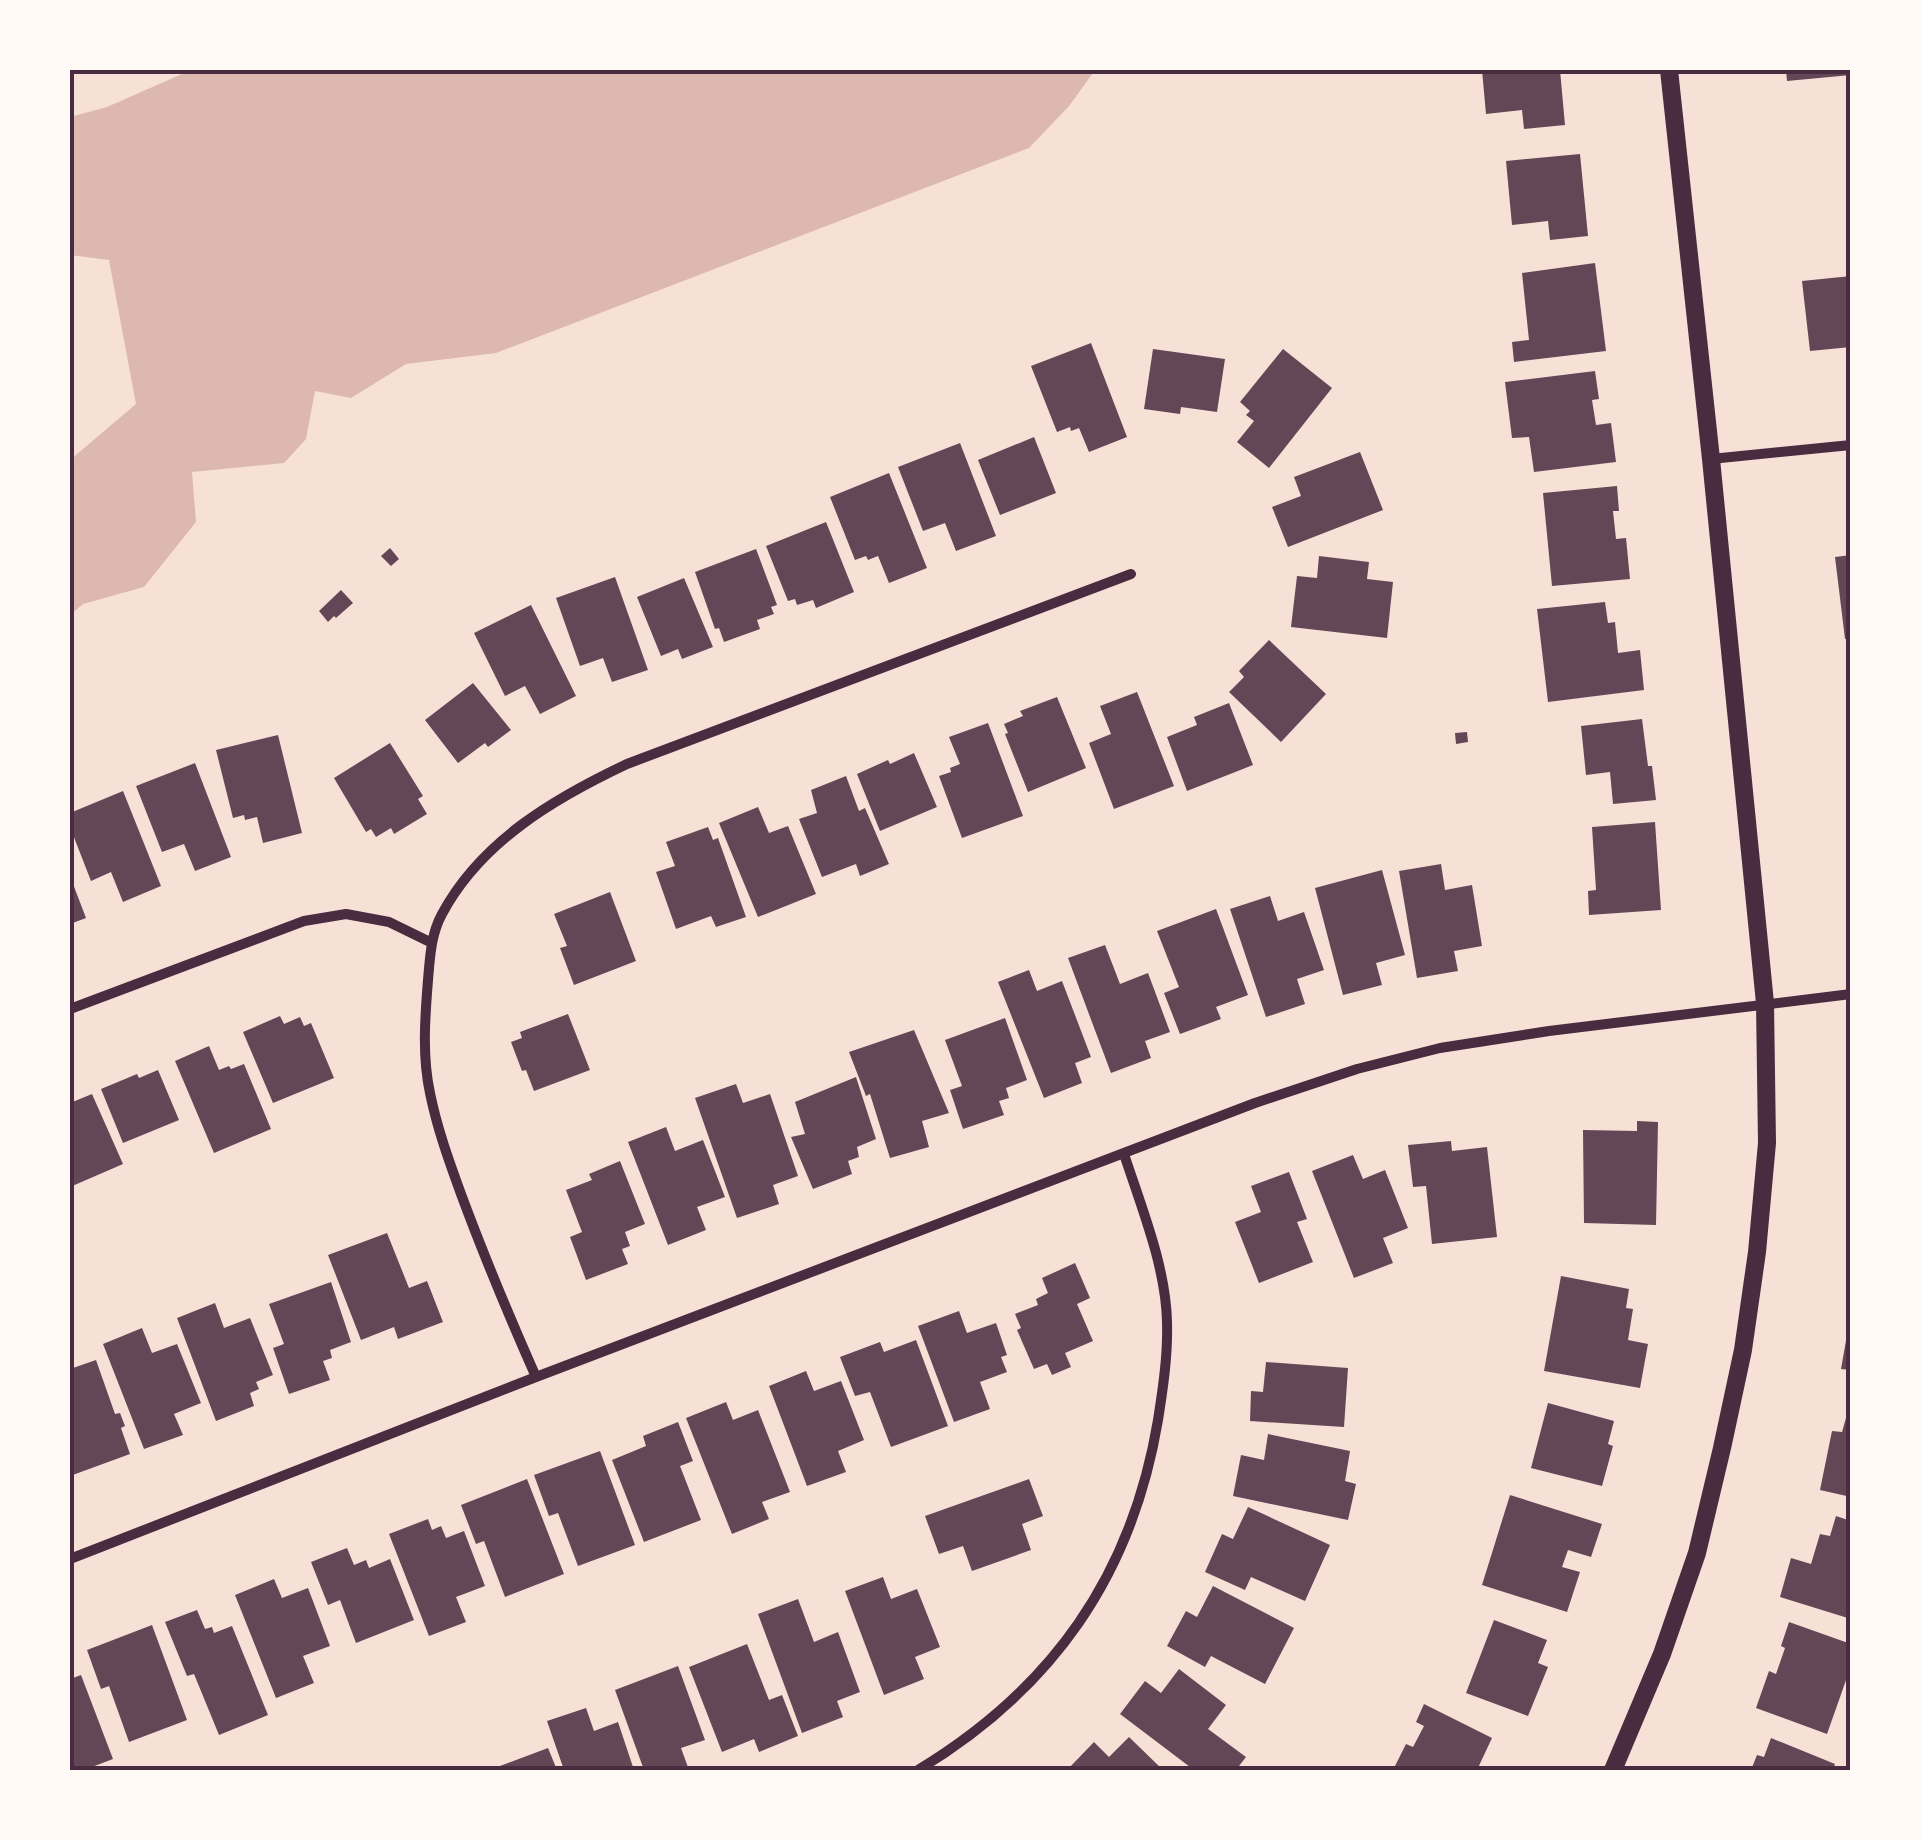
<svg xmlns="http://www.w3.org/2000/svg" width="1921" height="1840" viewBox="0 0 1921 1840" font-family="'Source Sans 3',sans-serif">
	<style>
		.water { fill: #dcb8b0 }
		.building { fill: #644757 }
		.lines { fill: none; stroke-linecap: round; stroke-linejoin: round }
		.minor { stroke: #4a2c40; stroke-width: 10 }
		.tertiary { stroke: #4a2c40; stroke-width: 18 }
		.neatline { fill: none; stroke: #4a2c40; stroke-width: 4 }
	</style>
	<rect width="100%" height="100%" fill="#f7e1d7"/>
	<!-- water -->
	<path class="water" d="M185,70H1095L1069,106L1029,148L496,353L406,364L351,398L315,391L306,439L284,463L192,472L196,522L144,587L83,604L70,615V460L136,404L109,260L70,255V117L107,107L182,74Z"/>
	<!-- building -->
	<path class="building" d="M1482,70H1560L1565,125L1524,129L1522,110L1486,114Z
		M1786,70H1851V75L1787,81Z
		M1580,154L1588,236L1550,240L1548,221L1512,225L1506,161Z
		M1595,263L1606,351L1514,362L1512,342L1529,340L1522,273Z
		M1851,276V347L1810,351L1802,281Z
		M1091,343L1127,437L1089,452L1079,428L1071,431L1070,427L1057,432L1031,366Z
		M1153,349L1225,359L1217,412L1181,407L1180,414L1144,409Z
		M1283,349L1332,388L1269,468L1237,442L1254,421L1246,415L1250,411L1240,402Z
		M1595,371L1599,399L1592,400L1596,425L1611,423L1616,462L1534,472L1529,437L1512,438L1505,382Z
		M1034,437L1056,493L1000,515L978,460Z
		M960,443L996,536L956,551L945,523L923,531L898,467Z
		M1360,452L1383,510L1288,547L1272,507L1301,496L1294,477Z
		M889,473L927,568L889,583L878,556L868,560L866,556L855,560L830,497Z
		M1617,486L1619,511H1613L1616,539L1626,538L1630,579L1552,586L1543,493Z
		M826,522L854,592L816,608L813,600L797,605L795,599L788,601L766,546Z
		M390,548L399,559L391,566L381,556Z
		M756,549L777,605L771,607L774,614L757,620L760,629L724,642L719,628L715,629L695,572Z
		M1851,555V638L1845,639L1835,557Z
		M1319,556L1369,562L1367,579L1393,582L1387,638L1291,627L1297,576L1317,578Z
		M615,577L648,670L612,682L603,658L580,666L556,598Z
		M684,578L713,647L682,659L678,649L661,656L637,597Z
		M341,590L353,603L336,618L334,616L328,622L319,611Z
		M1605,602L1608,623L1615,622L1618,653L1640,650L1644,690L1548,702L1537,609Z
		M531,605L576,696L540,714L525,686L505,696L474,633Z
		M1269,640L1326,694L1281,742L1229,692L1244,677L1239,671Z
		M473,683L511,730L488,747L485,743L458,763L425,720Z
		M1137,692L1174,786L1114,809L1089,743L1111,734L1100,706Z
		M1057,697L1086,768L1028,792L1005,734L1008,733L1004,724L1023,716L1020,711Z
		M1229,703L1253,765L1187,791L1167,737L1197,725L1194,717Z
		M1642,719L1648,766H1652L1656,800L1613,804L1610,772L1586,775L1581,726Z
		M988,723L1023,816L962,838L939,776L951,772L950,768L960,764L949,737Z
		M1467,732L1468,742L1456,744L1455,733Z
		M278,735L302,833L263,843L257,817L245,820L244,815L233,818L216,750Z
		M390,743L423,796L418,799L427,814L394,834L391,828L376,837L371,829L366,832L334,778Z
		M914,753L937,807L880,831L857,774L888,760L890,764Z
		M195,763L231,857L195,871L184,844L162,852L136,786Z
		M846,776L859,811L865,808L889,864L860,876L856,864L822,877L799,819L817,813L811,790Z
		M123,791L161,886L123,902L111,872L91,881L70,827V813Z
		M758,807L769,833L788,826L816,894L758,917L719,823Z
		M1655,822L1661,910L1589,915L1588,891L1596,890L1592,827Z
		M708,827L713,840L718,838L746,917L716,927L711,916L676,929L656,872L675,866L666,842Z
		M1441,864L1445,890L1472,885L1482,946L1454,951L1458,971L1417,978L1399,871Z
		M1382,870L1405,955L1376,963L1382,985L1343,995L1315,888Z
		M70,876L86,918L70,924Z
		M610,892L636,961L574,985L560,948L567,946L554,914Z
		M1270,896L1278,921L1304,912L1324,970L1297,979L1305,1004L1266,1017L1230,909Z
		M1216,909L1248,995L1216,1007L1221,1019L1180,1034L1164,993L1179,987L1157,931Z
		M1105,945L1120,984L1148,973L1170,1032L1145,1041L1151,1058L1111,1073L1068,958Z
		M1029,970L1037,991L1062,981L1091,1057L1075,1063L1082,1083L1044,1098L998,982Z
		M568,1014L590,1070L534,1091L526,1070L522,1071L511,1042L522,1038L520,1032Z
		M280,1016L284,1024L300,1017L304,1026L311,1023L334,1078L273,1103L243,1032Z
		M1005,1018L1027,1080L1006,1088L1009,1098L999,1101L1004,1115L963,1129L950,1090L962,1086L945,1040Z
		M914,1030L949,1113L922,1121L929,1147L890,1158L870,1094L866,1096L849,1052Z
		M209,1046L219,1070L229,1066L231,1069L244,1064L271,1129L214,1153L175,1061Z
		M158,1070L179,1120L123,1143L101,1089L137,1074L139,1078Z
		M856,1077L876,1139L857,1147L859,1157L848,1161L852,1174L813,1189L791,1137L805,1134L795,1102Z
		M736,1084L743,1103L770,1094L798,1176L773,1185L779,1204L737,1218L695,1098Z
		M92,1094L123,1164L70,1187V1103Z
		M1637,1121L1658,1122L1656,1225L1584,1223L1583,1130L1637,1131Z
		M666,1127L675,1151L703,1140L725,1197L697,1207L706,1230L668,1245L628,1142Z
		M1451,1141L1452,1151L1487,1147L1497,1237L1432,1244L1426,1186L1413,1187L1408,1145Z
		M1353,1155L1363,1179L1385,1170L1408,1228L1383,1238L1393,1263L1354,1278L1312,1171Z
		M620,1161L645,1224L625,1232L630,1246L622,1249L628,1264L586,1280L570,1237L582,1232L566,1190L592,1180L589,1174Z
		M1289,1172L1307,1219L1297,1222L1313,1262L1259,1283L1235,1222L1261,1212L1251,1186Z
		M387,1233L409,1288L427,1281L443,1322L398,1339L394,1327L361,1340L328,1255Z
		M1075,1263L1090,1298L1077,1304L1093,1341L1065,1353L1071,1367L1052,1375L1047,1364L1034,1369L1017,1330L1021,1328L1015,1314L1038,1305L1036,1299L1048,1293L1042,1278Z
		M1561,1276L1629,1289L1626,1308L1633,1309L1628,1340L1648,1344L1640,1388L1544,1371Z
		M331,1282L351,1342L330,1350L332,1358L323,1361L330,1380L289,1394L273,1348L284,1344L269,1304Z
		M215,1303L224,1328L250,1318L273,1375L256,1382L259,1389L250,1393L254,1406L216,1421L177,1318Z
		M959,1311L967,1333L996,1323L1007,1355L1001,1357L1007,1372L980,1382L990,1409L954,1422L918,1326Z
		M142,1328L152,1353L177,1344L201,1403L174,1414L183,1435L144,1449L103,1344Z
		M1848,1329L1851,1330V1370L1841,1369Z
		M916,1340L948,1426L891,1447L870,1392L855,1396L840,1357L880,1342L884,1352Z
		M96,1360L115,1414L120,1413L125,1426L121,1428L130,1454L70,1476V1369Z
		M1266,1362L1348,1368L1344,1427L1250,1421L1251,1391L1263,1392Z
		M806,1371L814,1391L841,1381L864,1440L838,1451L846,1472L807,1486L769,1386Z
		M726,1402L733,1420L758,1410L790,1492L762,1502L769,1519L732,1534L686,1418Z
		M1548,1403L1614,1421L1608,1444L1613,1446L1602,1486L1531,1468Z
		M1850,1404H1851V1497L1820,1490L1832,1431L1842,1432Z
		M678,1422L693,1461L680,1466L701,1520L644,1542L612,1460L646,1446L643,1436Z
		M1268,1434L1350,1451L1345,1481L1356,1484L1348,1520L1233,1496L1241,1455L1264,1460Z
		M600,1451L635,1545L578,1566L558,1513L549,1516L534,1475Z
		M527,1479L564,1574L505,1597L484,1541L476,1544L461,1505Z
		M1029,1479L1043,1516L1022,1524L1031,1550L972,1571L963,1546L939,1554L925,1516Z
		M1510,1495L1602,1524L1591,1557L1568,1550L1562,1567L1580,1572L1567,1612L1482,1585Z
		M1248,1507L1330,1545L1305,1601L1251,1577L1245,1590L1205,1572L1222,1534L1233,1539Z
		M1836,1516L1851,1521V1619L1780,1597L1791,1558L1811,1564L1820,1534L1830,1536Z
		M428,1519L432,1530L441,1526L446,1538L464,1531L485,1586L456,1597L466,1622L429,1636L389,1534Z
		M347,1548L354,1565L366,1560L369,1568L390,1559L414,1620L356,1643L340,1600L328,1605L311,1562Z
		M883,1577L891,1599L917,1589L940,1647L915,1657L924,1679L884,1695L845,1591Z
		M274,1579L282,1598L308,1588L330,1646L303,1656L314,1683L276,1698L235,1595Z
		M1213,1586L1294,1628L1265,1684L1211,1656L1205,1667L1167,1646L1186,1611L1197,1617Z
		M798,1599L814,1642L838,1632L860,1692L837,1701L843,1717L802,1733L758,1614Z
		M197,1610L205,1629L212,1627L214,1633L232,1626L268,1715L219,1735L194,1674L187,1676L165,1622Z
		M1494,1620L1547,1640L1538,1663L1548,1667L1528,1716L1466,1693Z
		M1789,1622L1851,1644V1666L1827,1734L1756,1708L1769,1671L1776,1674L1785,1648L1781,1646Z
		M152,1625L187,1720L129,1742L109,1686L101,1689L87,1650Z
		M747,1644L769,1700L782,1695L798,1736L759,1752L754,1739L722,1752L689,1667Z
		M678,1666L705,1740L681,1748L689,1770H644L615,1690Z
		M1179,1669L1226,1705L1208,1729L1246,1757L1236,1770H1194L1120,1714L1145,1681L1161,1693Z
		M81,1675L113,1759L84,1770H70V1679Z
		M1424,1704L1492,1738L1477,1770H1393L1406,1744L1413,1747L1424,1726L1416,1722Z
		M586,1708L594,1731L618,1722L634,1770H564L547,1721Z
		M1129,1737L1163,1770H1067L1094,1742L1109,1757Z
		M1771,1738L1835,1764L1833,1770H1751L1757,1755L1764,1757Z
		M548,1748L557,1770H489Z"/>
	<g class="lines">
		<!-- minor -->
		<path class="minor" d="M1711,459L1851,445
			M70,1009L304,921L346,914L389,922L432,943
			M536,1377C509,1316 484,1256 461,1194C449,1161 437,1128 430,1093C422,1056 425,1017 428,980C430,957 431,934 442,914C481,841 555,798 627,764L1131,574
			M70,1559L536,1377L1255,1103L1357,1069L1440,1048L1549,1031L1851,994
			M918,1770C1052,1689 1132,1576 1158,1420C1163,1388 1168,1355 1167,1322C1166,1267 1141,1206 1124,1154"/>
		<!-- tertiary -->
		<path class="tertiary" d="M1613,1770L1662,1654L1697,1553L1722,1448L1743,1350L1757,1252L1767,1143L1765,1003L1711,459L1669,70"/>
	</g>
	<!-- border -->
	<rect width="1921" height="1840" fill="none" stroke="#fffaf5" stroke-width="145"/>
	<rect x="72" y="72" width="1776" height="1696" class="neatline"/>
</svg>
